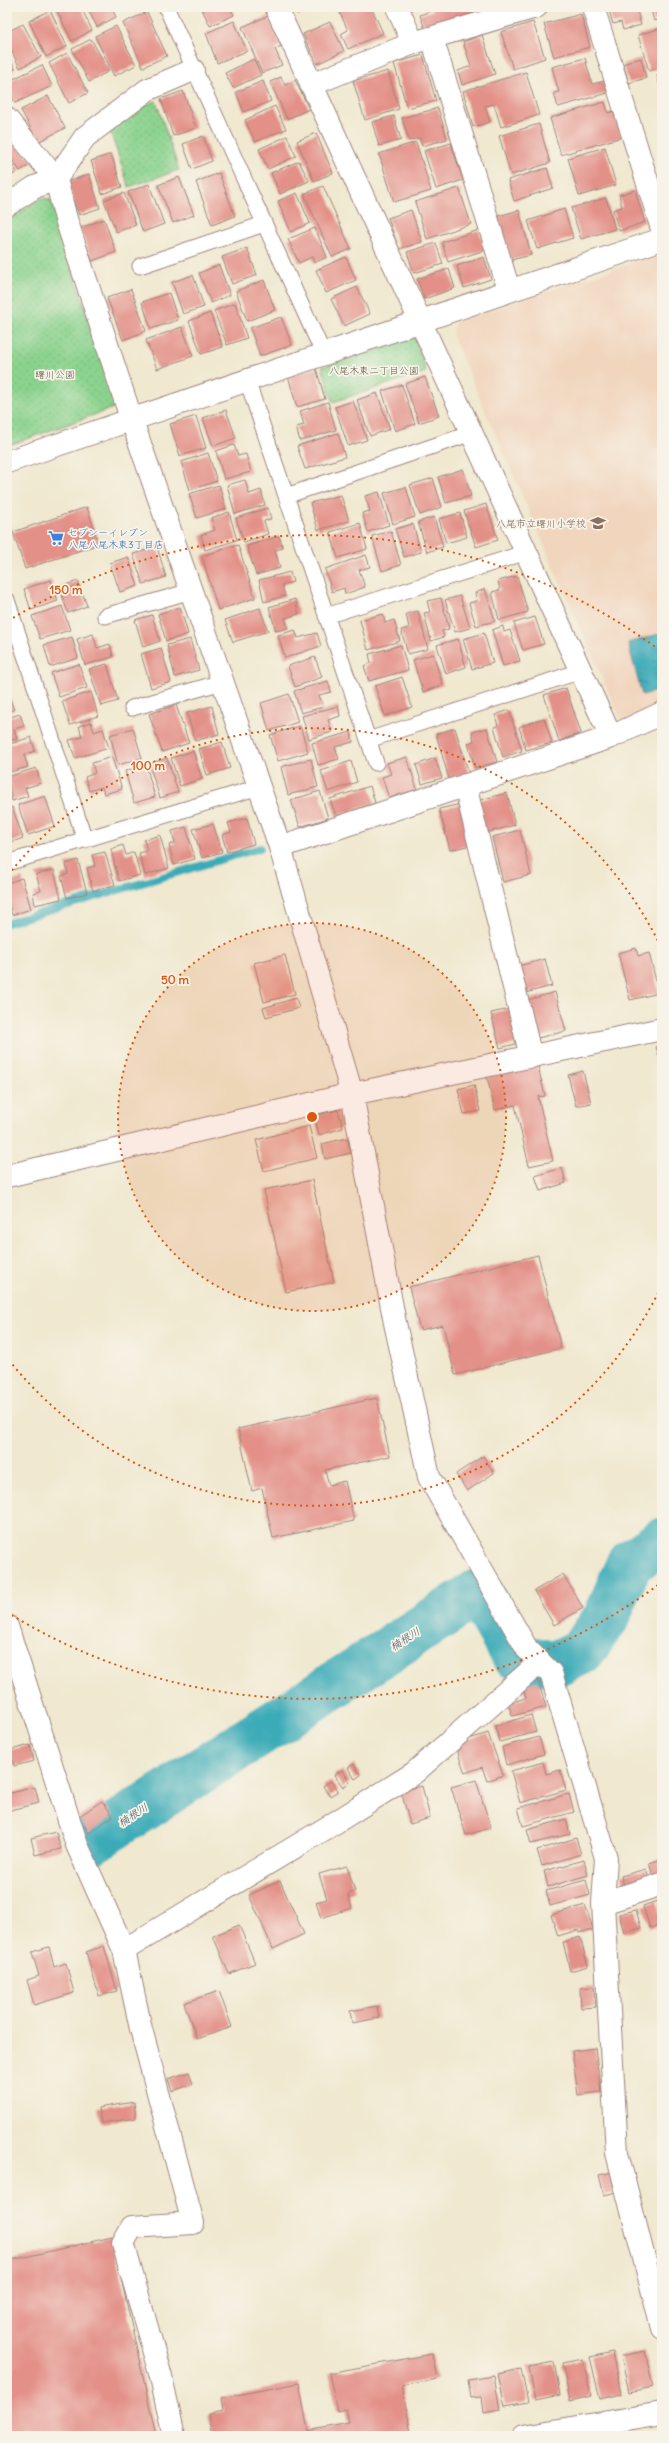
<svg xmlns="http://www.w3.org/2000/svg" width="669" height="2443" viewBox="0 0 669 2443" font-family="Delius,'Klee One',sans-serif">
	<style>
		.built { fill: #f1d5bd }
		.grass { fill: url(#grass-dots); stroke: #6a795c }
		.water { fill: url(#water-ripples); stroke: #426572 }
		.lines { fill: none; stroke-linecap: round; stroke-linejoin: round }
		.stream { stroke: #3babb8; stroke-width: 8 }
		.river { stroke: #3babb8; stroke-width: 47 }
		.building { fill: #e39088 }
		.service-casing { stroke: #9d847d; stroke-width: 17 }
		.minor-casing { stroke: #9d847d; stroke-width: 24 }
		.tertiary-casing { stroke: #9d847d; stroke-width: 24 }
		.service { stroke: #fff; stroke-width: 15 }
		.minor { stroke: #fff; stroke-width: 22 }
		.tertiary { stroke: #fff; stroke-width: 22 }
		.ring { fill: none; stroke: #e0560e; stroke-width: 2; stroke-dasharray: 2 4 }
		.labels { text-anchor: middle; stroke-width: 3.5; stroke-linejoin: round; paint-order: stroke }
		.park-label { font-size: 10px; fill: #5e5549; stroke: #f7f3e8 }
		.education-label { font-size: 10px; fill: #785e54; stroke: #f7f3e8; text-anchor: end }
		.shop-label { font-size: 10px; fill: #366cbe; stroke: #f7f3e8; text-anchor: start }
		.water-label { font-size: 11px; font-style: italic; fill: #445763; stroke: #f7f3e8 }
		.centre { fill: #e0560e; stroke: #f7f3e8; stroke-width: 2 }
		.ring-label { font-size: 12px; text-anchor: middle; font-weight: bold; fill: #e0560e; stroke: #f7f3e8; stroke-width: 3.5; stroke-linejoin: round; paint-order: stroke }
	</style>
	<defs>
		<pattern id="grass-dots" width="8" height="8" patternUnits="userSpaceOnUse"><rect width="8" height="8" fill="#8bd38e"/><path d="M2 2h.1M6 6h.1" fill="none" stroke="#79b57b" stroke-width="1.8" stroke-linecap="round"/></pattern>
		<pattern id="water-ripples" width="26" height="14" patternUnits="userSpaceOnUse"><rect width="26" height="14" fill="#3babb8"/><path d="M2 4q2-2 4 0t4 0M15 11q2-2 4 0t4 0" fill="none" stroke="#348b96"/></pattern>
	</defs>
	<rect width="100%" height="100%" fill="#f7f3e8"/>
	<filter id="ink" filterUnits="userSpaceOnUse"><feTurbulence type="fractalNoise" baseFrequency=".025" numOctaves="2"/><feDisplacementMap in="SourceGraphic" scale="8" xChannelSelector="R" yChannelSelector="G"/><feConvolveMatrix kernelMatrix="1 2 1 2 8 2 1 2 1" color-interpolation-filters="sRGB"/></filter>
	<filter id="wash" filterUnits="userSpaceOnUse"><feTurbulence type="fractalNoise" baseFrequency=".012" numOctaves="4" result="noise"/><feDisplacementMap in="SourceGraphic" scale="16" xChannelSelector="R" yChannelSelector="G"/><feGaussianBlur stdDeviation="0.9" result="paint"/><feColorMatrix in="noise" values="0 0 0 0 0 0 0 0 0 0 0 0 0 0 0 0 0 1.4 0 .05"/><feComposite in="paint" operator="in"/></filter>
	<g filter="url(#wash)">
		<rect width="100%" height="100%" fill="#f0e8cf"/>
		<!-- built -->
		<path class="built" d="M662,253V711L627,728L619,716L452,335L455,322Z"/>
		<!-- grass -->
		<path class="grass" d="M156,101L179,170L129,187L110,131L137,108Z
			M41,198L51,200L116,407L7,446V221Z
			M415,337L426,372L333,402L322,367Z"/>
		<!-- water -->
		<path class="water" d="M662,633V690L642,695L628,643Z"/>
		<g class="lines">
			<!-- stream -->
			<path class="stream" d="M7,923L260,848"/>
			<!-- river -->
			<path class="river" d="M92,1841L478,1592L515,1656L554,1665L582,1651L606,1618L629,1564L662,1541"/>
		</g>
		<g id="blocks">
			<!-- building -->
			<path class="building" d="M55,7H81L92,30L72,41Z
				M87,7H111L116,17L97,27Z
				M201,7H230L234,15L210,26Z
				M293,7H313L297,14Z
				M337,7H371L383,33L348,49L341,34L348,30Z
				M432,7H473L475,12L425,29L420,15L433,10Z
				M479,7H496L481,12Z
				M608,7H636L641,25L623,30L621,22L613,24Z
				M650,7H662V19L654,21Z
				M50,10L67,46L46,57L29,21Z
				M147,12L167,56L143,67L123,23Z
				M581,14L590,47L554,57L544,24Z
				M268,16L281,46L275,49L282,65L262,73L242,27Z
				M234,21L247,51L217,63L206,33Z
				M330,22L344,51L317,64L303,34Z
				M533,22L545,58L513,69L501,32Z
				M23,24L41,57L20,68L7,42V32Z
				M116,26L136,65L114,76L95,36Z
				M662,28V67L649,71L638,35Z
				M482,35L495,74L462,85L458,71L471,66L463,42Z
				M91,39L109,71L89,82L72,49Z
				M7,53L15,69L7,74Z
				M67,53L88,93L69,103L49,63Z
				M423,55L436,101L407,108L394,63Z
				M585,58L592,84L605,81L608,93L558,107L554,93L559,92L552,67Z
				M641,58L646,78L629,83L623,64Z
				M254,59L261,75L233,88L225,73Z
				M42,65L52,86L15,103L7,87V82Z
				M388,71L399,109L365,120L353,81Z
				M526,72L539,115L501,127L494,104L485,106L490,122L473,127L463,91Z
				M662,74V91H661L657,75Z
				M281,77L285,85L295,80L309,109L287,119L270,82Z
				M263,81L271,101L244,112L236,92Z
				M183,91L196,128L173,136L161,99Z
				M48,96L65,128L38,142L21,110Z
				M605,102L608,113L614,111L622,137L561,155L550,118Z
				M275,106L286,129L255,142L245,120Z
				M438,108L447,139L422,146L419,138L409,141L402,118Z
				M394,116L401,140L379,146L372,122Z
				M539,124L550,163L511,175L499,136Z
				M316,133L333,173L314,181L297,141Z
				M7,136L34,162L20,171L7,153Z
				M203,136L212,161L192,169L183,144Z
				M287,136L296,156L268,169L259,149Z
				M416,142L431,191L394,202L379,154Z
				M451,143L463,180L436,189L424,151Z
				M605,147L616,185L579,196L568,158Z
				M111,154L122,187L102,194L91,161Z
				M7,158L17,172L7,179Z
				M299,161L309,181L280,194L271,173Z
				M547,168L553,188L514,201L508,180Z
				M219,173L235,216L212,225L196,182Z
				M89,174L100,208L79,215L67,182Z
				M179,177L194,215L173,223L158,185Z
				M149,184L164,224L143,232L128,192Z
				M323,186L351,249L332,257L304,194Z
				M459,188L471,224L427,239L415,202Z
				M635,190L645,222L619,231L613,210L622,207L619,195Z
				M124,193L136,225L116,232L104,200Z
				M297,193L310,223L291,232L278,201Z
				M606,198L615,229L581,239L571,208Z
				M564,209L573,238L537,249L528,221Z
				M411,210L422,242L399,249L388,218Z
				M519,210L531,255L511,260L499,216Z
				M104,219L116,252L92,261L80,228Z
				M315,228L327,257L314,263L312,257L299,263L288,239Z
				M479,230L485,250L448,262L442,242Z
				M436,243L443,264L414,273L407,252Z
				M247,248L257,275L232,284L222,257Z
				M346,257L356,280L326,293L316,270Z
				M484,257L491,279L464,288L457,266Z
				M219,265L230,295L211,303L199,273Z
				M449,269L455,288L424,299L417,279Z
				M193,275L204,307L183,314L172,282Z
				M264,280L275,310L247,321L236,291Z
				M357,287L370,314L344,326L331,299Z
				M131,289L146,331L123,340L107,298Z
				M169,293L178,320L151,329L142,302Z
				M235,303L247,338L227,345L214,311Z
				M210,313L223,347L201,354L189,321Z
				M281,317L292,345L260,356L250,328Z
				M182,327L193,356L157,369L146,340Z
				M316,368L325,399L297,407L288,376Z
				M425,377L439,416L419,423L405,384Z
				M402,385L415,424L395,431L382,391Z
				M377,393L390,429L370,436L357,400Z
				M353,401L367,440L348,446L335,407Z
				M328,402L336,430L300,441L296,427L304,425L300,411Z
				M226,410L236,438L213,446L203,418Z
				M196,416L206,448L180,456L170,424Z
				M338,433L345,457L305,469L297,446Z
				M234,445L238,456L246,454L251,472L224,479L216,451Z
				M208,453L217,481L190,490L181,462Z
				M463,469L471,496L446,503L438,477Z
				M433,478L442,507L420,515L410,485Z
				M245,480L249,494L261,490L265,505L235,514L227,485Z
				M219,485L226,509L197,518L189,494Z
				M406,487L415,517L393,524L384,493Z
				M379,492L389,525L368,532L362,513L370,511L365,496Z
				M341,495L349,521L318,530L310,503Z
				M486,504L498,540L476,547L464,511Z
				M87,507L99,544L25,569L13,532Z
				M268,508L271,519L264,521L268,534L244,542L236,518Z
				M229,512L237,540L205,550L201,535L215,530L211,518Z
				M460,513L467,537L446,543L439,519Z
				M434,517L443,547L427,552L418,522Z
				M360,523L367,549L338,558L330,532Z
				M413,524L421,552L404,557L395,529Z
				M391,531L401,565L382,571L372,536Z
				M279,536L283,548L275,550L280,568L256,575L247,546Z
				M238,545L255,598L218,610L202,556Z
				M157,547L166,577L143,584L133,554Z
				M366,555L370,567L359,570L365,587L345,594L344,588L332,592L325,569Z
				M128,557L138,586L120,592L110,563Z
				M290,572L293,582L282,585L285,596L264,602L259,580Z
				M517,576L528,612L499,620L492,592L500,590L498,581Z
				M51,580L58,601L31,610L24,589Z
				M78,581L87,606L68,613L59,587Z
				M485,589L495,621L476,626L469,603L477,601L475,593Z
				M460,596L470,628L455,632L445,600Z
				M441,598L449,629L442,631L444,637L431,641L424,613L430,612L427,601Z
				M295,599L299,614L285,618L288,628L276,631L269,607Z
				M62,606L70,630L40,639L32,616Z
				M180,607L188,634L166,641L158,614Z
				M260,608L268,631L233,642L225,620Z
				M418,611L428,649L408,654L401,630L409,628L406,614Z
				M383,614L385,623L394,620L400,641L368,650L360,620Z
				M152,615L160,641L143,647L135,620Z
				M535,617L544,644L523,650L514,623Z
				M503,626L504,632L510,630L520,661L503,666L492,630Z
				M295,630L298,638L317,633L321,646L285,658L278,635Z
				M484,633L493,663L472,669L463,639Z
				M93,634L97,648L110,644L113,657L85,665L77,639Z
				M72,637L78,658L50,667L44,645Z
				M190,639L199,670L175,677L167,645Z
				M458,639L466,667L446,674L437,645Z
				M401,645L408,670L369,681L364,666L371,663L369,654Z
				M161,648L171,682L151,688L141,654Z
				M433,654L443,685L423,692L413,660Z
				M315,657L322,677L295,687L288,666Z
				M79,664L87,688L59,697L51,673Z
				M107,664L118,701L101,706L89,669Z
				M402,677L412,707L385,716L375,686Z
				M328,681L331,692L319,695L323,707L301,713L294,691Z
				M566,688L581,733L559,741L544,695Z
				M7,690L14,710L7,712Z
				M91,692L98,716L70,725L62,701Z
				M289,694L298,722L269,731L261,703Z
				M176,705L189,743L162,752L149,714Z
				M212,706L219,734L195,741L187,713Z
				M338,706L340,716L328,720L332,732L309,739L302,716Z
				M509,710L522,751L503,757L494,727L498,726L495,715Z
				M20,714L24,726L14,729L17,739L7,741V718Z
				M544,718L552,743L526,750L519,727Z
				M91,722L94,732L103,729L109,748L75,758L69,740L82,737L79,726Z
				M300,726L308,752L278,761L270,735Z
				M133,728L142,758L118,765L110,735Z
				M455,728L469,774L449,779L436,734Z
				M487,728L497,762L475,768L468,743L474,741L472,732Z
				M351,732L353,742L335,747L339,759L318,765L312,743Z
				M31,737L35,751L24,755L28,767L7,773V745Z
				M222,742L230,768L207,775L199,749Z
				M193,751L202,779L180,786L171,758Z
				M112,757L122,789L104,794L102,787L89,791L85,777L95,773L92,763Z
				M407,757L417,789L389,798L382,777L391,774L387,763Z
				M167,758L178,792L160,798L149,764Z
				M435,758L442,778L422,784L416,765Z
				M311,759L318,787L288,795L281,767Z
				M351,761L357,782L328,792L321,771Z
				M146,765L155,797L134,803L125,771Z
				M36,768L41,783L25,788L28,796L12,801L7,777Z
				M370,786L375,803L336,816L330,799Z
				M320,791L328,818L300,827L291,800Z
				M507,793L515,825L485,833L476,801Z
				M45,796L55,826L28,835L18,805Z
				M461,804L471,845L450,850L439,809Z
				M12,807L23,838L7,844V809Z
				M247,818L254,844L227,852L222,835L231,832L228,823Z
				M213,824L222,852L202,858L193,829Z
				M186,827L195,859L174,865L169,845L175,843L172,831Z
				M520,830L531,875L503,882L492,837Z
				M160,835L169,868L145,875L139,853L147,851L144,840Z
				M123,845L126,855L134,852L140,875L119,881L111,849Z
				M105,852L115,885L93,891L87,868L95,866L92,855Z
				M78,860L87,893L67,898L61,876L68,874L66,864Z
				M54,870L61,899L35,905L33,893L41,891L36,874Z
				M22,878L31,909L12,915L7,899V883Z
				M636,948L638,956L649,953L659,993L630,1000L618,953Z
				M285,955L295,994L264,1002L254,963Z
				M545,959L552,986L525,993L518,966Z
				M555,992L566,1031L538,1038L528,1000Z
				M296,998L299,1008L266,1017L263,1008Z
				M510,1009L519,1043L500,1048L491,1013Z
				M662,1045V1066L656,1047Z
				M538,1066L545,1096L538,1097L553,1161L529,1166L515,1105L495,1110L487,1077Z
				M583,1071L591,1103L576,1106L568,1075Z
				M474,1085L480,1111L464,1114L458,1089Z
				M338,1110L343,1128L319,1135L314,1116Z
				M309,1126L317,1158L264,1171L256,1140Z
				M347,1138L351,1153L325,1159L322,1144Z
				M562,1168L566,1183L540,1191L535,1176Z
				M312,1180L334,1282L286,1292L264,1190Z
				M538,1255L561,1348L455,1375L443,1325L420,1330L409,1287Z
				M377,1398L390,1456L325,1470L329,1485L345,1481L354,1521L273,1538L262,1488L252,1491L238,1429Z
				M483,1456L494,1473L467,1491L456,1474Z
				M563,1574L583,1608L554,1625L534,1591Z
				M538,1681L546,1707L512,1716L508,1703L526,1698L522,1686Z
				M531,1715L536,1732L500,1742L495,1726Z
				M488,1733L503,1775L487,1781L482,1767L465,1773L458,1753L463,1741Z
				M539,1737L544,1754L506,1765L502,1747Z
				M30,1745L34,1761L14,1766L11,1750Z
				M543,1762L546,1774L560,1770L566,1790L520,1803L511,1771Z
				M354,1764L361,1775L355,1779L348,1768Z
				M342,1770L350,1782L343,1787L334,1775Z
				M476,1780L491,1828L466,1835L451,1787Z
				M331,1781L338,1791L330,1796L323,1786Z
				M422,1786L430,1818L410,1824L401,1791Z
				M35,1787L39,1803L7,1811V1794Z
				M569,1794L574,1812L523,1826L518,1808Z
				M102,1801L113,1816L89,1833L78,1817Z
				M566,1819L570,1834L531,1844L527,1830Z
				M56,1832L61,1849L35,1855L31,1838Z
				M576,1838L581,1854L542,1866L537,1850Z
				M662,1859V1880L655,1882L649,1863Z
				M584,1860L588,1875L548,1887L544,1871Z
				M347,1866L355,1891L348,1894L352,1908L321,1918L316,1902L327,1899L319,1874Z
				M646,1869L651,1884L626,1892L621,1876Z
				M586,1880L590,1895L550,1906L546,1891Z
				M280,1881L304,1934L273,1949L249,1895Z
				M657,1901L662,1924L650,1928L643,1906Z
				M585,1905L593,1929L579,1933L578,1930L558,1936L551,1915Z
				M636,1910L641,1928L624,1933L619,1914Z
				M239,1925L255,1963L229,1974L213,1936Z
				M580,1937L588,1966L570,1971L563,1942Z
				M104,1946L117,1991L99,1996L86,1952Z
				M49,1947L54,1967L66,1963L74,1993L34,2005L27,1980L39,1976L32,1952Z
				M594,1987L596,2007L581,2008L580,1988Z
				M219,1991L232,2027L197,2039L184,2003Z
				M377,2006L379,2018L352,2023L350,2011Z
				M595,2048L601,2092L578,2095L572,2051Z
				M189,2072L193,2084L172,2091L168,2079Z
				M134,2102L136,2118L101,2123L98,2108Z
				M612,2172L617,2192L604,2195L599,2175Z
				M112,2237L156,2436H7V2248L9,2247L12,2260Z
				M645,2351L653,2387L629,2392L621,2356Z
				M612,2352L621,2394L600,2399L590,2357Z
				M432,2354L437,2379L402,2386L411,2433L396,2436H212L208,2414L223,2411L221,2398L299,2383L308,2431L349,2423L346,2409L337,2411L329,2373Z
				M583,2359L591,2396L570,2401L562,2363Z
				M554,2362L560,2395L535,2400L529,2367Z
				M521,2369L528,2402L505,2406L498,2374Z
				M494,2376L500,2410L483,2413L481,2397L471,2398L468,2380Z"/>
		</g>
	</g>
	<g filter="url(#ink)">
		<use href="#blocks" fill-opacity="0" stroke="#9d847d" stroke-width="1"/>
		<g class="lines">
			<defs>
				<path id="service" d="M166,7L324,355
					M140,266L264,224
					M247,380L376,763
					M286,496L472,433
					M7,600L85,840
					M105,616L191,591
					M326,616L527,552
					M132,708L222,682
					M368,740L581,671
					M7,863L259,787"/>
				<path id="minor" d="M276,7L611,737
					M397,7L413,43
					M593,7L662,229
					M432,38L509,290
					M193,70L147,90L85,137L56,179L66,219L131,418L280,847L352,1094L395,1323L429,1477L527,1649L551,1673L606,1858L603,1903L617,2153L662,2328
					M311,85L413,43L536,7
					M7,119L56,179L35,187L7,205
					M465,785L531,1057
					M280,847L611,737L662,713
					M7,1176L352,1094L662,1029
					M7,1626L77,1845L124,1950L141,2029L193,2223L132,2227L123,2243L161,2377L174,2436
					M603,1903L662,1884
					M124,1950L333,1824L414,1773L540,1662
					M524,2436L662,2413"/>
				<path id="tertiary" d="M7,462L662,239"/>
			</defs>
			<!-- service casing -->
			<use href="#service" class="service-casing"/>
			<!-- minor casing -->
			<use href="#minor" class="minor-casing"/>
			<!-- tertiary casing -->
			<use href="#tertiary" class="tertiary-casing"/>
			<!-- service -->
			<use href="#service" class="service"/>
			<!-- minor -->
			<use href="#minor" class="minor"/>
			<!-- tertiary -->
			<use href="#tertiary" class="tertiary"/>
		</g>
	</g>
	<!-- distance rings -->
	<circle cx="312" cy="1117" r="194" fill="#e0560e" fill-opacity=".12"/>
	<g class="ring">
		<circle cx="312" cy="1117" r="194"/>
		<path d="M661 1287A388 388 0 0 1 8 1359M8 875A388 388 0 0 1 661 947"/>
		<path d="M658 1585A582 582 0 0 1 8 1613M8 621A582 582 0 0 1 658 649"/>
	</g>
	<!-- icons -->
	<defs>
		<symbol id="school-bare" viewBox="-9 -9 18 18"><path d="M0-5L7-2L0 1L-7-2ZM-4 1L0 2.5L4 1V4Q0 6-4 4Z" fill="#8d6e63" stroke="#f7f3e8" stroke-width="2.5" paint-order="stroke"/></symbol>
		<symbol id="supermarket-bare" viewBox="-9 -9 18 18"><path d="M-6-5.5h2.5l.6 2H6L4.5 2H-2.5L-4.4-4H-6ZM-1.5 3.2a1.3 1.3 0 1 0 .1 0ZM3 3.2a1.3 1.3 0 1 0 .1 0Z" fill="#3f7fe0" stroke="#f7f3e8" stroke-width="2.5" paint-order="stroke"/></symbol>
	</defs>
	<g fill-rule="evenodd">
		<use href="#school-bare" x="587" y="512" width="22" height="22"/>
		<use href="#supermarket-bare" x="45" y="527" width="22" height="22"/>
	</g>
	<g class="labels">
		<!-- park labels -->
		<g class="park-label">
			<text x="374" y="374">八尾木東二丁目公園</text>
			<text x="55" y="378">曙川公園</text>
		</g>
		<!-- education labels -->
		<g class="education-label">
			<text x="586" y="527">八尾市立曙川小学校</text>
		</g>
		<!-- shop labels -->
		<g class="shop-label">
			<text x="68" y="536">セブンーイレブン<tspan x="68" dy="12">八尾八尾木東3丁目店</tspan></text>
		</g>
		<!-- water labels -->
		<g class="water-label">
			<text transform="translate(405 1639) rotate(-33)" y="4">楠根川</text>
			<text transform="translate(133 1815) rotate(-33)" y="4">楠根川</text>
		</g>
	</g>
	<circle cx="312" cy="1117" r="6" class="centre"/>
	<g class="ring-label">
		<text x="66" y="594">150 m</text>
		<text x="148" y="770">100 m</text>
		<text x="175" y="984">50 m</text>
	</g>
	<!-- margin -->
	<rect width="669" height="2443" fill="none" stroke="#f7f3e8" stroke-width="24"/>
</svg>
